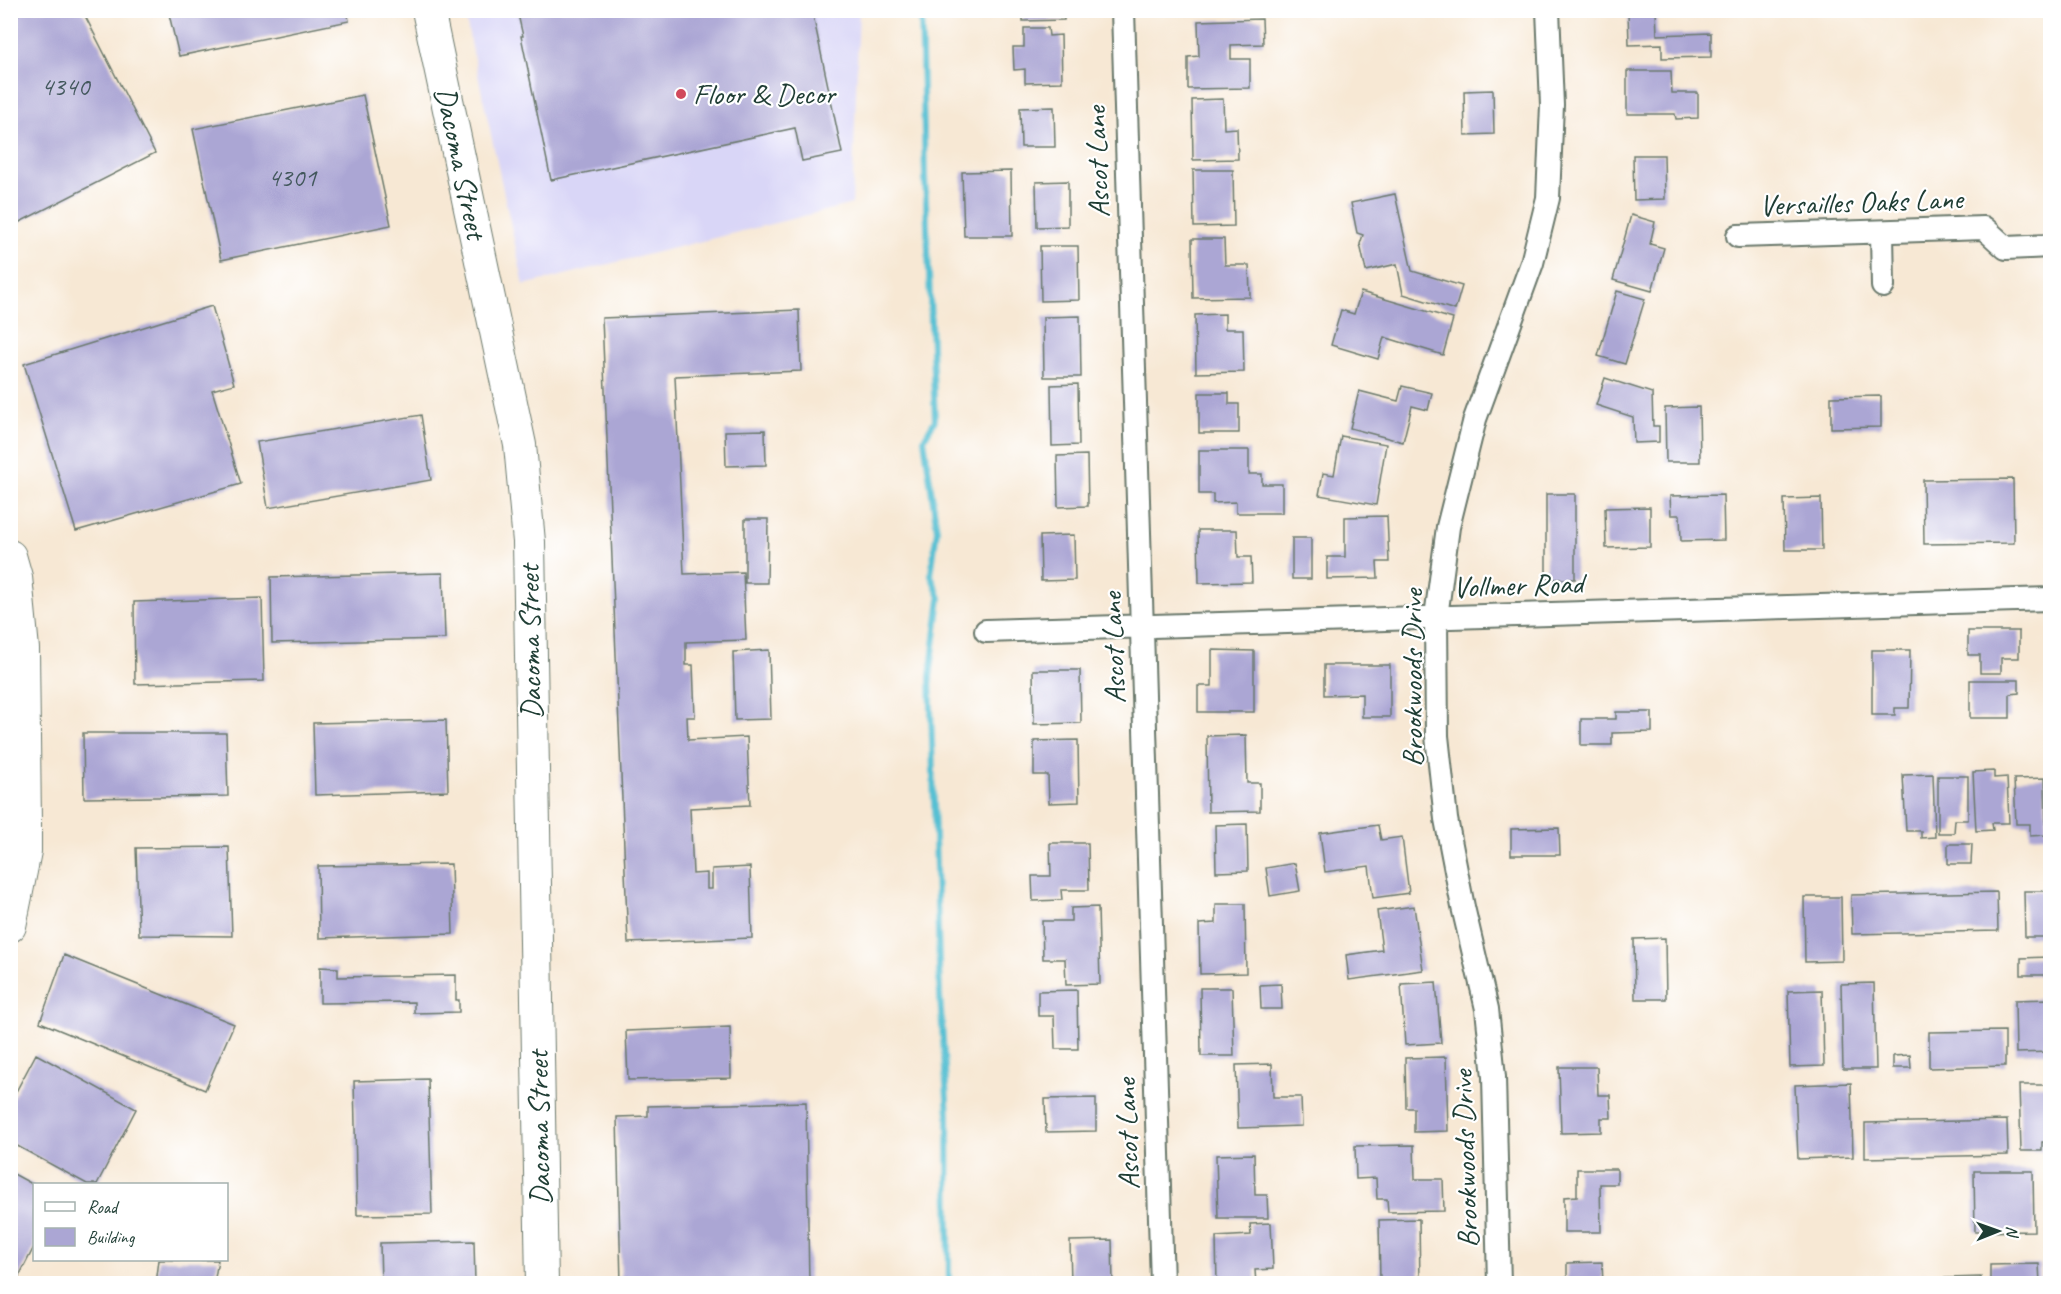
<svg xmlns="http://www.w3.org/2000/svg" width="2061" height="1294" viewBox="0 0 2061 1294" font-family="Caveat,sans-serif">
	<style>
		.built { fill: #d9d6f7 }
		.lines { fill: none; stroke-linecap: round; stroke-linejoin: round }
		.stream { stroke: #57c0d3; stroke-width: 6 }
		.building { fill: #aba6d4 }
		.street-casing { stroke: #6b796c; stroke-width: 26 }
		.secondary-casing { stroke: #6b796c; stroke-width: 34 }
		.street { stroke: #fff; stroke-width: 22 }
		.secondary { stroke: #fff; stroke-width: 32 }
		.poi-dot { fill: #d1495b; stroke: #fff; stroke-width: 2 }
		.labels { text-anchor: middle; stroke-width: 4.5; stroke-linejoin: round; paint-order: stroke }
		.number-label { font-size: 27px; fill: #42575c }
		.poi-label { font-size: 30px; fill: #1f3d34; stroke: #fff; text-anchor: start }
		.street-label { font-size: 30px; fill: #1f3d34; stroke: #fff }
	</style>
	<rect width="100%" height="100%" fill="#fff"/>
	<filter id="ink" filterUnits="userSpaceOnUse"><feTurbulence type="fractalNoise" baseFrequency=".0167" numOctaves="2"/><feDisplacementMap in="SourceGraphic" scale="12" xChannelSelector="R" yChannelSelector="G"/><feConvolveMatrix kernelMatrix="1 2 1 2 8 2 1 2 1" color-interpolation-filters="sRGB"/></filter>
	<filter id="wash" filterUnits="userSpaceOnUse"><feTurbulence type="fractalNoise" baseFrequency=".008" numOctaves="4" result="noise"/><feDisplacementMap in="SourceGraphic" scale="24" xChannelSelector="R" yChannelSelector="G"/><feGaussianBlur stdDeviation="1.35" result="paint"/><feColorMatrix in="noise" values="0 0 0 0 0 0 0 0 0 0 0 0 0 0 0 0 0 1.4 0 .05"/><feComposite in="paint" operator="in"/></filter>
	<g filter="url(#wash)">
		<rect width="100%" height="100%" fill="#f7e8d4"/>
		<!-- built -->
		<path class="built" d="M464,11H859L852,204L524,285Z"/>
		<g class="lines">
			<!-- stream -->
			<path class="stream" d="M921,10L925,177L935,420L924,439L937,530L931,575L940,598L930,677L940,996L948,1115L949,1284"/>
		</g>
		<g id="blocks">
			<!-- building -->
			<path class="building" d="M26,10H82L155,153L10,227V18Z
				M168,10H347L349,21L179,56Z
				M517,10H812L842,153L802,161L795,128L551,180L521,36H523Z
				M1023,10H1064V20L1023,21Z
				M1628,10H1656L1657,35L1711,33V57L1662,58V44L1629,45Z
				M1262,19L1263,44L1231,45V59H1250V88L1188,89V57L1199,56L1198,21Z
				M1024,28H1048L1049,36L1061,35L1062,82L1025,83V69L1014,70L1013,47H1024Z
				M1627,71H1671L1672,93H1698V118L1676,119L1675,114H1627Z
				M1493,90L1494,134L1465,135L1464,91Z
				M363,95L391,225L221,260L193,129Z
				M1223,99L1224,129L1237,128L1238,159L1193,160L1192,100Z
				M1054,107L1055,147H1021L1020,108Z
				M1633,155H1664L1665,199L1634,200Z
				M1193,170H1233L1234,226L1194,227Z
				M1011,171L1012,236H964L962,172Z
				M1068,181V226L1037,227L1036,182Z
				M1395,194L1412,271L1462,286L1455,310L1403,294L1397,264L1366,271L1360,244L1363,235L1357,233L1351,203Z
				M1631,215L1655,222L1650,244L1664,248L1652,291L1613,280Z
				M1192,239H1224L1225,265H1249L1250,297L1193,298Z
				M1040,246H1078L1079,300L1041,301Z
				M1617,291L1645,299L1625,364L1598,356Z
				M1361,292L1453,319L1443,355L1384,337L1378,359L1331,345L1341,310L1354,314Z
				M212,306L234,384L212,390L241,484L76,531L24,364Z
				M799,310L801,371L675,376L684,574L743,572L746,640L686,642V665H693L695,717H687L688,740L747,737L750,805L690,808L693,874L707,873V889H712V869L750,867L752,938L628,943L602,318Z
				M1225,314V329H1243L1244,372L1196,373L1195,315Z
				M1080,316L1081,377H1044L1043,317Z
				M1605,378L1652,393L1653,426H1659V442L1634,443L1633,417L1596,405Z
				M1078,384L1079,445L1052,446L1051,385Z
				M1402,386L1432,393L1428,410L1412,406L1403,442L1350,428L1359,391L1398,401Z
				M1199,393H1229V404H1239V433H1199Z
				M1881,396V427L1831,428V397Z
				M1699,407L1700,462H1666L1665,408Z
				M421,415L431,480L268,508L257,442Z
				M765,430L766,465L726,466L725,431Z
				M1341,436L1386,444L1376,505L1319,495L1323,473L1334,475Z
				M1199,450H1249V474H1262V484H1282V513H1236V502L1213,503V494H1199Z
				M1087,455L1088,506L1058,507L1057,456Z
				M2013,479L2014,543L1924,544L1923,480Z
				M1546,494H1575V579H1546Z
				M1723,495L1724,540L1681,541L1680,515H1671L1670,496Z
				M1821,498L1822,550H1785L1784,499Z
				M1650,507V547L1606,548L1605,508Z
				M1387,516L1389,562H1377L1378,578L1327,579V557H1345V517Z
				M745,519H768L767,583H745Z
				M1198,530H1237L1238,557H1251L1252,582L1199,583Z
				M1074,535L1075,580L1041,581L1040,536Z
				M1292,538H1311V579H1292Z
				M443,573L445,639L272,643L271,577Z
				M262,598L264,681L135,684L134,602Z
				M1968,631H2019V658H2001V673H1980V655H1968Z
				M769,650L771,719L735,720L733,652Z
				M1212,650L1254,651V712H1198V686H1212Z
				M1872,650H1910L1909,708H1895V715H1872Z
				M1324,665H1390V717H1362V694L1324,695Z
				M1033,670H1080L1081,723L1034,724Z
				M1970,680H2019V693L2010,694V718H1970Z
				M1616,712H1652V732L1612,733V745H1581V719H1616Z
				M446,720L448,791L315,795L313,723Z
				M83,733H226L228,796L84,798Z
				M1246,735L1247,783H1260V811L1208,812L1207,736Z
				M1078,740L1079,802L1049,803L1048,775H1034V741Z
				M1994,771V778L2007,777L2009,823H1992L1993,830L1976,831L1973,772Z
				M1933,774L1935,837L1921,838V831H1906L1903,775Z
				M1938,776H1968V820H1955L1954,833H1938Z
				M2045,778L2046,835L2030,836V824H2016L2014,779Z
				M1247,824L1248,871L1216,872L1215,825Z
				M1378,825L1381,840L1402,837L1409,893L1373,898L1369,866L1325,872L1320,833Z
				M1559,828L1560,855H1511V829Z
				M1050,843H1088L1089,890H1061L1062,900L1033,901L1032,876H1051Z
				M1948,844H1972L1971,864H1948Z
				M229,847L232,936L139,935L136,848Z
				M1295,863L1300,891L1270,896L1266,868Z
				M451,864L453,934L319,938L318,866Z
				M2024,891H2050V937H2025Z
				M1997,892L1998,931L1852,934L1851,895Z
				M1804,897H1841L1842,961L1805,962Z
				M1216,904H1245L1246,973L1200,974L1199,924L1216,923Z
				M1414,906L1423,970L1349,980L1346,955L1382,950L1377,911Z
				M1098,907L1100,984L1066,985L1065,959H1043L1042,921H1071V908Z
				M1665,938L1666,999H1635L1634,939Z
				M64,955L234,1024L205,1090L40,1022Z
				M2050,957V975H2021V958Z
				M320,967L338,968V977L456,975V1000H459V1012L414,1013V1002L320,1003Z
				M1436,982L1441,1043L1405,1045L1401,984Z
				M1874,983L1876,1069H1843L1841,984Z
				M1281,984L1282,1009H1261L1260,985Z
				M1200,988H1232L1234,1056H1201Z
				M1077,990L1078,1049H1055L1054,1016H1038V991Z
				M1822,990L1824,1066L1790,1067L1788,991Z
				M2050,999V1052L2016,1053L2015,1000Z
				M730,1027L731,1078L628,1080L626,1031Z
				M2005,1031V1066L1929,1068V1032Z
				M36,1054L136,1109L97,1184H87L10,1142V1103Z
				M1910,1055L1911,1068H1893V1056Z
				M1446,1057L1448,1131L1414,1132V1108H1406L1405,1058Z
				M1272,1064L1273,1097H1301L1302,1126L1238,1128L1236,1065Z
				M1559,1067H1597L1598,1095H1610L1611,1118H1601V1132L1561,1133Z
				M428,1079L432,1214L357,1215L354,1081Z
				M1851,1083L1853,1157L1798,1159L1795,1085Z
				M2019,1085H2050V1142H2042V1151H2021Z
				M1096,1098V1131L1046,1132L1045,1099Z
				M806,1102L809,1284H621L617,1117L648,1116V1106Z
				M2007,1120L2008,1155L1865,1158V1123Z
				M1414,1145L1415,1179H1443L1444,1211L1388,1212L1387,1199H1377L1376,1178L1356,1179L1355,1146Z
				M1254,1154L1255,1195H1267L1268,1218H1218L1216,1155Z
				M1577,1169H1617V1184H1600L1601,1232H1564V1197L1577,1196Z
				M1974,1171H2033L2034,1231L1975,1232Z
				M10,1172L34,1185V1247L15,1284H10Z
				M1419,1219L1420,1284H1380L1379,1220Z
				M1271,1223L1273,1269L1255,1270L1256,1284H1217L1216,1237L1251,1235L1250,1224Z
				M1112,1240L1113,1284H1071L1070,1241Z
				M474,1241L475,1284H381L380,1243Z
				M159,1260H218L214,1284H156Z
				M1602,1262L1603,1284H1567V1263Z
				M2039,1264L2040,1284H1990V1265Z
				M1981,1277V1284H1821V1282Z"/>
		</g>
	</g>
	<g filter="url(#ink)">
		<use href="#blocks" fill-opacity="0" stroke="#6b796c" stroke-width="1.5"/>
		<g class="lines">
			<defs>
				<path id="street" d="M1123,10L1162,1284
					M1882,233L1883,286
					M1738,236L1984,228L2006,248L2050,246
					M986,631L2050,599
					M1499,1284L1494,1077L1487,1009L1463,907L1446,819L1437,736L1436,617L1448,527L1475,419L1532,263L1548,198L1552,105L1548,10"/>
				<path id="secondary" d="M428,10L520,445L529,542L542,1284
					M10,556L16,577L23,649L25,825V851L10,926"/>
			</defs>
			<!-- street casing -->
			<use href="#street" class="street-casing"/>
			<!-- secondary casing -->
			<use href="#secondary" class="secondary-casing"/>
			<!-- street -->
			<use href="#street" class="street"/>
			<!-- secondary -->
			<use href="#secondary" class="secondary"/>
		</g>
	</g>
	<!-- markers -->
	<circle class="poi-dot" cx="681" cy="94" r="6"/>
	<g class="labels">
		<!-- number labels -->
		<g class="number-label">
			<text x="65" y="95">4340</text>
			<text x="292" y="186">4301</text>
		</g>
		<!-- poi labels -->
		<g class="poi-label">
			<text x="693" y="104">Floor &amp; Decor</text>
		</g>
		<!-- street labels -->
		<g class="street-label">
			<text transform="translate(1097 162) rotate(-92)" y="10">Ascot Lane</text>
			<text transform="translate(461 163) rotate(78)" y="10">Dacoma Street</text>
			<text transform="translate(1861 202) rotate(-2)" y="10">Versailles Oaks Lane</text>
			<text transform="translate(1518 585) rotate(-2)" y="10">Vollmer Road</text>
			<text transform="translate(530 642) rotate(-91)" y="10">Dacoma Street</text>
			<text transform="translate(1113 648) rotate(-92)" y="10">Ascot Lane</text>
			<text transform="translate(1412 678) rotate(-90)" y="10">Brookwoods Drive</text>
			<text transform="translate(539 1128) rotate(-91)" y="10">Dacoma Street</text>
			<text transform="translate(1127 1134) rotate(-92)" y="10">Ascot Lane</text>
			<text transform="translate(1465 1159) rotate(-92)" y="10">Brookwoods Drive</text>
		</g>
	</g>
	<!-- margin -->
	<rect width="2061" height="1294" fill="none" stroke="#fff" stroke-width="36"/>
	<!-- legend -->
	<rect x="33" y="1183" width="195" height="78" fill="#ffffff" stroke="#a5b1ae" stroke-width="1.5"/>
	<rect x="45" y="1202" width="30" height="9" fill="#ffffff" stroke="#a5b1ae" stroke-width="1.5"/>
	<text x="87" y="1213" font-size="18" fill="#1f3d34">Road</text>
	<rect x="45" y="1228" width="30" height="18" fill="#aba6d4" stroke="#a5b1ae" stroke-width="1.5"/>
	<text x="87" y="1243" font-size="18" fill="#1f3d34">Building</text>
	<!-- north arrow -->
	<g transform="translate(1998 1231) rotate(89)" stroke="#ffffff" stroke-width="4.5" paint-order="stroke">
	<path d="M0-4.5L10 22L0 15L-10 22Z" fill="#1f3d34"/>
	<text y="-9" font-size="16" font-weight="bold" text-anchor="middle" fill="#1f3d34">N</text>
	</g>
</svg>
